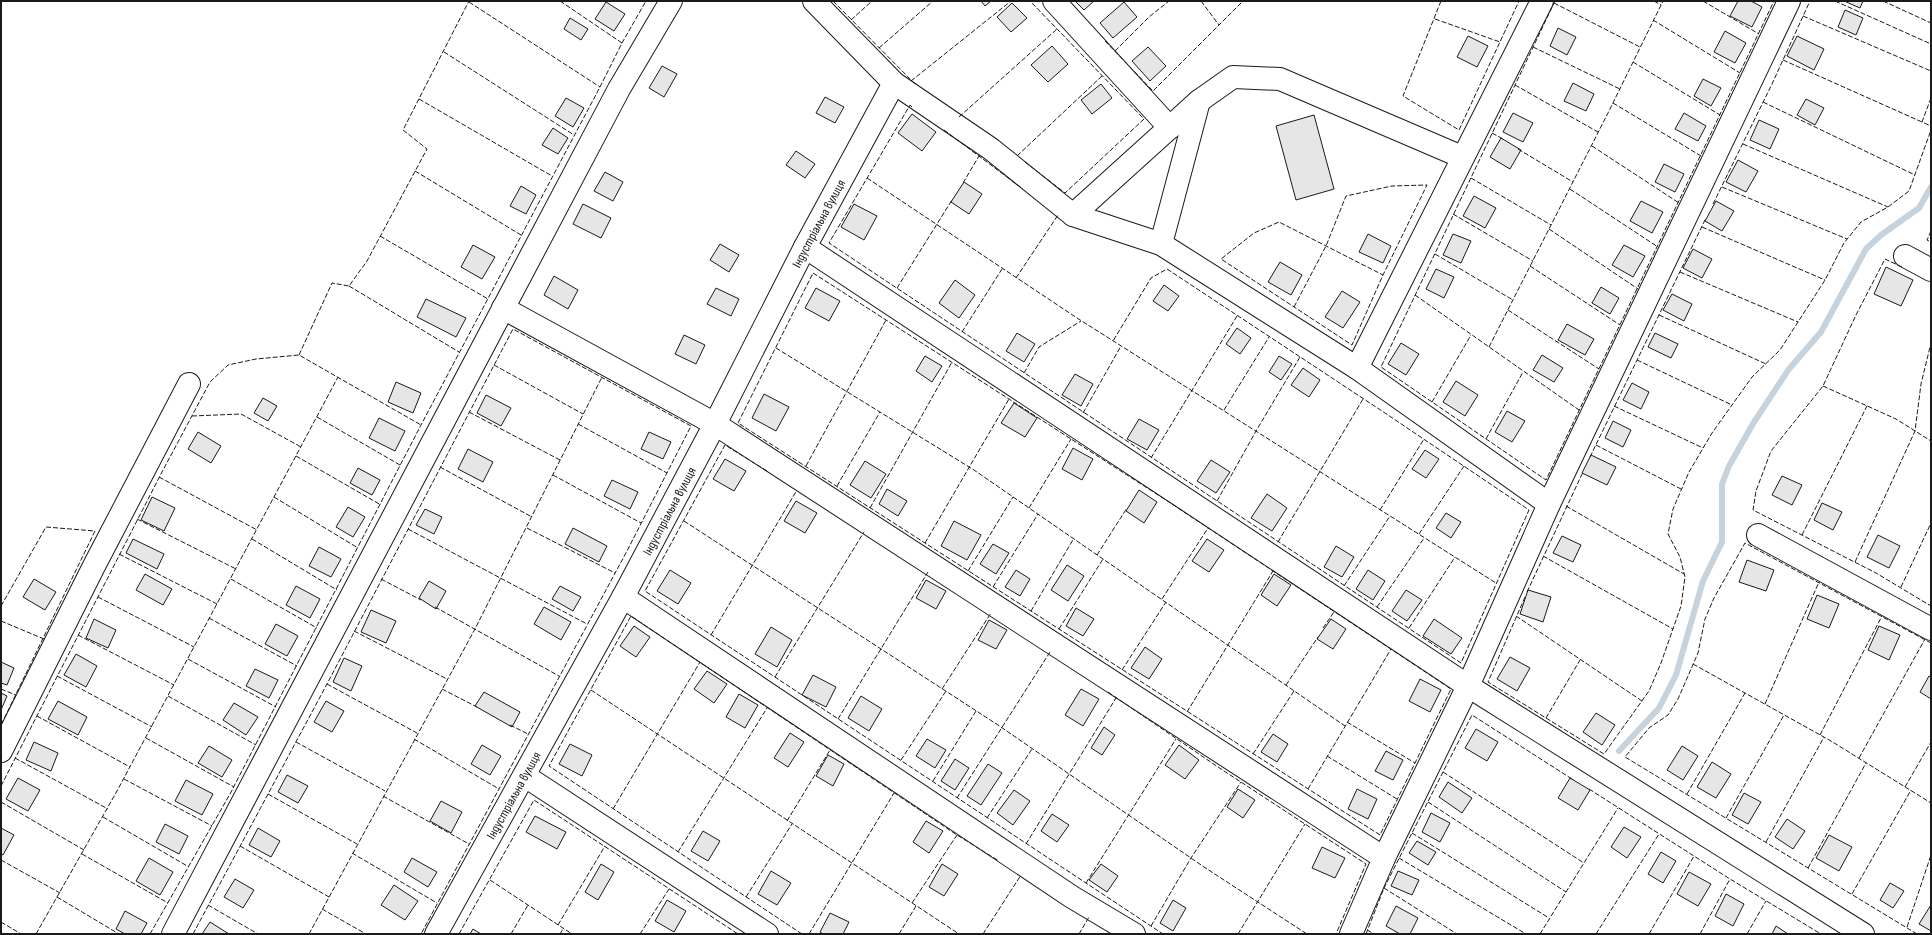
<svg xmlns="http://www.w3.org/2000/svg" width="1932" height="935" viewBox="0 0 1932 935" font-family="'Sofia Sans Condensed',sans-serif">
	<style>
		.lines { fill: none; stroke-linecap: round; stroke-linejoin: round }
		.stream { stroke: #c6d2dc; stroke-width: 6 }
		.building { fill: #e6e6e6; stroke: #1a1a1a }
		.minor-casing { stroke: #1a1a1a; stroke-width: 24 }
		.minor { stroke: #fff; stroke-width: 22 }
		.fence { stroke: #1a1a1a; stroke-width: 1; stroke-dasharray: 5 2; stroke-linecap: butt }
		.labels { text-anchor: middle; stroke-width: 3; stroke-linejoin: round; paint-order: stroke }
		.street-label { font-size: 13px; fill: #1a1a1a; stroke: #fff }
	</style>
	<rect width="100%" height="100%" fill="#fff"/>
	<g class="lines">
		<!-- stream -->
		<path class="stream" d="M1619,751L1659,708L1676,675L1703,581L1722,542V484L1729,466L1754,422L1789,369L1821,332L1866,249L1881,235L1919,208L1931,187"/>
	</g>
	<!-- building -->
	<path class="building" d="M981,1H991L985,6Z
		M1075,1H1094L1084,10Z
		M1738,1H1751L1762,7L1752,27L1730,16Z
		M1844,1H1863L1860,8Z
		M606,2L625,14L614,31L595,19Z
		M1124,2L1137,17L1113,38L1100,23Z
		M1012,3L1027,18L1011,32L997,17Z
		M1845,10L1863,18L1856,35L1838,27Z
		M570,18L588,29L581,40L564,29Z
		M1558,28L1576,37L1567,55L1550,46Z
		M1725,31L1746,43L1735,63L1714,52Z
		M1468,36L1488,46L1477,67L1457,57Z
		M1797,36L1824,49L1814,70L1787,56Z
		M1052,46L1068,64L1048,82L1031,65Z
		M1148,47L1166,66L1150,81L1132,61Z
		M662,66L677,74L664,97L649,88Z
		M1703,79L1721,88L1711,106L1694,96Z
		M1573,83L1594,94L1586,111L1564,101Z
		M1101,84L1112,98L1092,114L1081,100Z
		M825,97L844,107L835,123L816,113Z
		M566,98L584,108L573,127L555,116Z
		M1806,99L1824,108L1815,125L1797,115Z
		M1513,113L1533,123L1523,142L1503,132Z
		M1684,113L1706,126L1698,141L1675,129Z
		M912,114L936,132L922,151L898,133Z
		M1314,115L1334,189L1296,200L1276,126Z
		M1759,120L1779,129L1770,149L1750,140Z
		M553,128L568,138L558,154L542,145Z
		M1501,138L1521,150L1510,169L1490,157Z
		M796,151L815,164L805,178L786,165Z
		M1738,160L1758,171L1746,192L1726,182Z
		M1664,164L1684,174L1675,192L1655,182Z
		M605,172L623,182L613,201L594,191Z
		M964,182L982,194L969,214L951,202Z
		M521,186L536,195L526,214L510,206Z
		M1474,196L1496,208L1485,228L1463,216Z
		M1641,201L1663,212L1652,233L1630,221Z
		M1716,201L1734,211L1722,231L1705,221Z
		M583,204L611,218L601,238L573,224Z
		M854,204L877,216L864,240L841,227Z
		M1368,234L1391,246L1383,263L1359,252Z
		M1453,234L1471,241L1461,263L1443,255Z
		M720,244L739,255L729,272L710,260Z
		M473,245L495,257L482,279L461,267Z
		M1624,245L1645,256L1633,277L1612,265Z
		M1693,249L1712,259L1702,278L1683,268Z
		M1280,262L1302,275L1291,295L1268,282Z
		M1886,267L1913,280L1901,306L1874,294Z
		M1436,269L1454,277L1444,298L1426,289Z
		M554,276L578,290L568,309L544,295Z
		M955,280L975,295L959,318L939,303Z
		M1164,285L1179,296L1168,311L1153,301Z
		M1601,287L1619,298L1610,314L1592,303Z
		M716,288L739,299L731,316L707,304Z
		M816,288L840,301L829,321L805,308Z
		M1342,291L1360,302L1343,328L1325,317Z
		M1672,294L1692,304L1684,321L1663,310Z
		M426,299L466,318L456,337L417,317Z
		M1567,324L1594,339L1585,355L1558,340Z
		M1237,328L1251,338L1240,354L1226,344Z
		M1017,333L1035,344L1024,362L1006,351Z
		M1655,333L1678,344L1671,358L1648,347Z
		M684,335L705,345L696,364L675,354Z
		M1401,343L1419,354L1406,375L1388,364Z
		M1542,355L1563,368L1554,382L1533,370Z
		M925,356L942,366L932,382L916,371Z
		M1279,356L1292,364L1281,380L1269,372Z
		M1303,368L1320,380L1309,397L1291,385Z
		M1075,374L1093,384L1081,406L1062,395Z
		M1456,381L1478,395L1465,416L1443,402Z
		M396,382L421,393L413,413L388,402Z
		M1632,383L1649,392L1641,409L1623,400Z
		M764,394L789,407L776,431L752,418Z
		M486,395L511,408L501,426L477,413Z
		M263,398L277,406L268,421L254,413Z
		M1014,403L1037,418L1025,437L1001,423Z
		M1507,411L1525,421L1512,442L1495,432Z
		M379,418L405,431L395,451L369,438Z
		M1139,419L1159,430L1147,450L1127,439Z
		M1613,421L1631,430L1623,447L1605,438Z
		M198,432L221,446L211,463L188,449Z
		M649,432L671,442L663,459L641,449Z
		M1073,448L1093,459L1082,480L1062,469Z
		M468,449L493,462L483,482L458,469Z
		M1425,450L1439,459L1426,478L1412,469Z
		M1591,455L1616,467L1607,485L1582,473Z
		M725,459L746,471L734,491L713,479Z
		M1211,460L1230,472L1216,493L1197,481Z
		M865,461L886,474L871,498L850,485Z
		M358,468L380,480L372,495L350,483Z
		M1782,476L1802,485L1792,505L1772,495Z
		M612,480L638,492L630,509L604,496Z
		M887,489L907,501L898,516L879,504Z
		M1139,490L1157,502L1144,523L1126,511Z
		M1267,494L1287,508L1272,531L1251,518Z
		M152,497L175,508L164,531L141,520Z
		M796,501L817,513L805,533L784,521Z
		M1822,503L1842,512L1833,530L1814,520Z
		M348,507L365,517L353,537L336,527Z
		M425,509L442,517L434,534L416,525Z
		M1446,513L1461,522L1451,538L1436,528Z
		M954,521L981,535L967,560L941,546Z
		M573,528L607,546L599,562L565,544Z
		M1878,535L1900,546L1889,568L1867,557Z
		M1562,536L1581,545L1573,562L1553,553Z
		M133,539L164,554L157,569L126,553Z
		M1207,539L1224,550L1209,572L1192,561Z
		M993,544L1009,553L996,574L980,564Z
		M1336,546L1354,557L1342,577L1324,567Z
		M319,547L341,559L331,577L309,566Z
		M1747,560L1774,570L1766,591L1739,582Z
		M1067,565L1084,576L1068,601L1051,590Z
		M670,570L691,583L678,604L657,591Z
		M1016,570L1030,579L1020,596L1005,587Z
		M1368,570L1385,581L1373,600L1356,589Z
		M145,574L172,589L163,605L136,590Z
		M1274,574L1291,585L1277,606L1261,595Z
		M34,579L56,592L45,610L23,597Z
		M926,580L946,591L936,609L916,598Z
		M429,581L446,591L436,609L419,598Z
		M296,586L320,599L310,618L286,605Z
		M560,586L581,597L573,611L552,599Z
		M1406,590L1422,600L1407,621L1392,611Z
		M1528,590L1551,597L1543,622L1520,614Z
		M1817,595L1839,604L1829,628L1807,619Z
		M544,607L571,622L561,640L534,624Z
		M1076,608L1094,619L1083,636L1066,626Z
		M371,610L396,621L386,643L361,632Z
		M94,619L116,630L108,648L86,638Z
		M1331,619L1346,629L1333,649L1317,639Z
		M1434,619L1462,638L1451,654L1423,636Z
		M989,620L1007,630L996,649L978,640Z
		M276,624L298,636L287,656L265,644Z
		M634,626L650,637L636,657L620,646Z
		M1879,626L1900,635L1889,660L1868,650Z
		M771,627L792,640L777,667L755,654Z
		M1145,647L1162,659L1149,679L1131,668Z
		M76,654L97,666L86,687L64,675Z
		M1510,657L1530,668L1517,691L1497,679Z
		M344,658L362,666L351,691L333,682Z
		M1,662L14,668L7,685L1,683Z
		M255,669L278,680L269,698L246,686Z
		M707,671L727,684L714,703L694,689Z
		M813,675L836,687L826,707L802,695Z
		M1929,676L1931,677V699L1920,692Z
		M1420,679L1441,690L1430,712L1409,701Z
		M1081,689L1099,699L1083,726L1065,715Z
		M484,692L520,712L512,727L475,706Z
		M1,693L7,696L1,710Z
		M739,694L758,705L745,728L726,717Z
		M861,696L882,709L869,731L848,718Z
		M58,701L87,717L78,735L48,719Z
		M326,701L344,711L332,732L314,722Z
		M234,703L258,717L246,735L223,720Z
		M1596,713L1615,725L1602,745L1583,732Z
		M1104,727L1115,735L1102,755L1091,748Z
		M1476,729L1498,742L1487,761L1465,748Z
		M790,733L804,742L788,767L774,758Z
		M1273,734L1288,744L1277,762L1261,752Z
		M927,739L946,750L935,768L916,756Z
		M34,742L58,753L51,771L26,760Z
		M570,744L592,755L582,776L559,764Z
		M482,745L501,756L490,775L471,764Z
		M1179,745L1199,760L1185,779L1165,765Z
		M209,746L232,760L222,777L198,763Z
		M1682,746L1698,756L1683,780L1667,770Z
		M1386,751L1403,760L1393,780L1375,771Z
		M828,755L844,764L833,786L816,776Z
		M955,759L969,768L955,790L941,781Z
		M1712,762L1731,774L1716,798L1697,787Z
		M988,764L1002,773L981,805L967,796Z
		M287,775L308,786L298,803L278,792Z
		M18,778L40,790L28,811L6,799Z
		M1570,778L1590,790L1578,810L1558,798Z
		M186,780L213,794L202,815L175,801Z
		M1448,782L1472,798L1462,813L1439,797Z
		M1238,789L1255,800L1243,818L1227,807Z
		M1357,789L1377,799L1368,819L1348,809Z
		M1014,790L1030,801L1013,825L997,813Z
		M1744,793L1761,802L1748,824L1732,815Z
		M441,801L462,812L451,833L430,821Z
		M1431,813L1450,823L1440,842L1422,832Z
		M1052,814L1069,825L1057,842L1041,831Z
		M535,816L566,832L557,849L526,832Z
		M1787,819L1805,831L1793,849L1775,837Z
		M926,821L943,831L929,853L913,842Z
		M165,824L188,836L179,854L156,842Z
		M1624,827L1641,837L1627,858L1611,847Z
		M1,828L14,835L3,855L1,854Z
		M258,828L280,841L271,857L249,845Z
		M703,831L720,841L708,861L691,851Z
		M1829,835L1852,847L1839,871L1816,858Z
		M1417,841L1436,852L1428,865L1409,853Z
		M1322,847L1345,858L1335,878L1312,868Z
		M1661,852L1676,861L1663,883L1648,874Z
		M149,858L173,872L160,895L136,881Z
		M412,858L437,872L428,887L404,872Z
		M601,864L614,872L598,900L585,892Z
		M942,864L958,874L944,896L929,887Z
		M1101,864L1118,876L1107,892L1089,880Z
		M771,871L791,883L777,905L758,894Z
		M1398,871L1419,880L1412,895L1391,886Z
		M1689,872L1711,884L1698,906L1677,894Z
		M235,879L254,890L243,908L224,897Z
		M1890,883L1904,891L1893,908L1880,900Z
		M394,885L418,901L405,920L381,905Z
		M1726,894L1744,904L1733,926L1715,916Z
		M667,900L686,911L674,932L655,921Z
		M1173,900L1186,908L1173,931L1160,923Z
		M1931,905V931L1919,924Z
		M1396,906L1418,918L1410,934H1400L1386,926Z
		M125,911L147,923L141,934H125L116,929Z
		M830,913L849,922L843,934H823L820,932Z
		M210,922L229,934H202Z
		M1776,926L1788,934H1772Z
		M473,929L481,934H470Z"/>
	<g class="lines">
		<defs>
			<g id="minor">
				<path d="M814,1L894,83L991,149L1073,215L1161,244L1357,368L1549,504"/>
				<path d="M1054,1L1170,128"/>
				<path d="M1073,215L1199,101L1233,77L1280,79L1462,157"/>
				<path d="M1161,244L1199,101"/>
				<path d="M805,247L1468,686L1863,934"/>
				<path d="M1905,256L1931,270"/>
				<path d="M503,308L715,424L1384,858"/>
				<path d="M1357,368L1542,1"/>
				<path d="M1758,535L1931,629"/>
				<path d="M623,597L1072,897L1134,934"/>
				<path d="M1,751L94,566L189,384"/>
				<path d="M525,776L767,934"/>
				<path d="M173,934L619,89L671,1"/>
				<path id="s1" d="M436,934L623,597L715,424L805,247L894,83"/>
				<path d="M1351,934L1384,858L1468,686L1549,504L1789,1"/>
			</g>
		</defs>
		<!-- minor casing -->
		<use href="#minor" class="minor-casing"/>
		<!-- minor -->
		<use href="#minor" class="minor"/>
		<!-- fence -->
		<path class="fence" d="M560,1L622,43
			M833,1L916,85
			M1201,1L1219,25
			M1441,1L1403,96L1459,130L1519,1
			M1555,1L1381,367L1546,480L1774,1
			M1654,1L1661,5
			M1703,1L1759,34
			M1835,1L1931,44
			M1883,1L1931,23
			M469,2L600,87
			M1554,3L1640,47
			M1803,16L1931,71
			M1435,19L1500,42
			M851,20L872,1
			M1653,20L1740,73
			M1105,41L1153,91L1243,1
			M1533,47L1620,89
			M879,48L933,1
			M1115,51L1149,17L1169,1
			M444,52L574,135
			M1783,60L1922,122
			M1633,62L1720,115
			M911,81L1011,1
			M1515,85L1598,132
			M1931,98L1922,122L1931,126
			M419,99L552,176
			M1763,102L1915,175
			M1613,103L1701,156
			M912,107L910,105L829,243L1461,663L1529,510L1382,411L1167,269L1151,278L1113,341
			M959,117L1057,29
			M944,130L1023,189
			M1492,133L1503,139
			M1743,144L1888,207
			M1592,146L1679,203
			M1518,149L1573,182
			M1017,156L1102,76
			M1025,162L1065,193L1144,119L1030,1
			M415,171L521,235
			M867,178L1077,318L1496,583
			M1471,178L1551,225
			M963,183L979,156
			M1722,187L1847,239
			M1570,189L1658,247
			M1713,204L1772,84L1810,1
			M1453,214L1533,261
			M1702,227L1825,280
			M1549,229L1638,289
			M1931,231L1927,240L1931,242
			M380,236L488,299
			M1435,254L1513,300
			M1530,266L1620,325
			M1902,267L1885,259L1856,315L1823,386L1771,451L1756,491L1753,510L1876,573L1931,606
			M1680,272L1798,322
			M813,273L1169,502L1451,689L1380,835L738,423Z
			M1016,278L1058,215
			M349,286L459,352
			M897,288L952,200
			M1415,295L1579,410
			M1294,307L1326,246L1346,196L1392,186L1427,185L1383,275L1352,345L1221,259L1254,233L1279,222L1383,275
			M1508,310L1599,369
			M1659,315L1766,364
			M962,332L1002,269
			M1489,347L1609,111L1663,1
			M776,348L974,470L1345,726
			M299,355L332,283L349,286L367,261L427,149L403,130L469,1
			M1637,360L1732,405
			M494,365L583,414
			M1024,373L1039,347L1081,321
			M1823,386L1896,419L1931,441
			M1432,402L1471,335
			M1614,406L1703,448
			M1224,410L1269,337
			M469,412L560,460
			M1083,413L1121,346
			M192,416L241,414L301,447
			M317,417L400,465
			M578,424L667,473
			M1486,439L1523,372
			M1596,445L1681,489
			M296,456L381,505
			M1590,457L1706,218
			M1151,458L1237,316
			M806,466L886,320
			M440,467L532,517
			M767,471L725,445L645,591L1163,934
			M553,475L641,523
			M159,477L257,530
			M837,486L880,412
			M274,497L358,548
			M1217,501L1256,431L1300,357
			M1566,506L1684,574
			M870,508L952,362
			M1029,508L1071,439
			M1380,510L1424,439
			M137,519L236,569
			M684,521L998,725L1204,867L1307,934
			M527,528L615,573
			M408,529L587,624
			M1419,534L1464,466
			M1802,535L1867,406
			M252,539L337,590
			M1278,542L1363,399
			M925,543L1009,399
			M119,554L217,604
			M1097,555L1127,508
			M1543,556L1673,629
			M1855,562L1915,431L1921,384L1931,343
			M968,571L1013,497
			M231,579L317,628
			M381,579L421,600
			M1344,586L1390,516
			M993,587L1038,514
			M1901,587L1931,523
			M1527,592L1583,472
			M98,597L194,647
			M1525,597L1488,682L1604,754L1649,691L1661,663L1681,606L1685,577L1680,557L1668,534L1673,509L1689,472L1712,433L1752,377L1780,350L1825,280L1844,243L1861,222L1888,207L1909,191L1931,130
			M1162,599L1208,528
			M1,606L46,527L95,531L1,725
			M435,607L559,676
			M1377,607L1424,538
			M1031,611L1074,538
			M1516,616L1642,701
			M209,618L297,666
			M1,621L44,639
			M1323,628L1334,612
			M1409,628L1455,557
			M1059,629L1103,559
			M354,631L447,679
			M78,635L174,685
			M711,635L797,490
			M188,659L276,707
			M1693,664L1831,741L1931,803
			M1122,670L1166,602
			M57,676L152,727
			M775,677L864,532
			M327,684L417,733
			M1286,685L1318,637
			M1,689L16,695
			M442,689L477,707
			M942,689L991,613
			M591,690L959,934
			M1108,692L1218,767L1366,864L1336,934
			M168,696L256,745
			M1765,704L1819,582
			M1187,712L1273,571
			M37,716L130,767
			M1546,718L1580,660
			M838,719L928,572
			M1347,722L1415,763
			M510,725L528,734
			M1820,735L1882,616
			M146,738L234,787
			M414,739L499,789
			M296,742L385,791
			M1253,754L1294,691
			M1327,756L1397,799
			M15,758L108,809
			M1859,758L1925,639
			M901,760L946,691
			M1443,772L1584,863
			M124,779L212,826
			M933,781L976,711
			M1,786L162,472L210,382L228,365L256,359L299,355L421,425
			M1905,787L1931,742
			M1308,789L1391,649
			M1589,789L1730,879L1821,934
			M268,794L357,844
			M1687,794L1745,693
			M383,796L469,844
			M957,798L1050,652
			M1,802L84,850
			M1428,802L1566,892
			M613,809L700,662
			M103,817L189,867
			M987,818L1032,749
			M1726,818L1784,715
			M787,821L830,750
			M1412,833L1549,918
			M1766,842L1824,737
			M1026,844L1116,698
			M240,846L329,897
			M678,852L767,708
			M352,853L437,903
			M82,854L168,903
			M1399,858L1526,934
			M1,860L60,893
			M1808,868L1866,763
			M490,880L572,934
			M1086,883L1176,739
			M1384,888L1457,934
			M1852,894L1911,790
			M57,897L119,934
			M746,897L792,824
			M912,903L957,835
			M208,905L258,934
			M322,909L366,934
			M1,922L21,934
			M558,925L605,846
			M1151,926L1191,858L1241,782
			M1907,927L1931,855
			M1367,930L1374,934
			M36,934L117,791L338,377
			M150,934L230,794L421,425L600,87L622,43L646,1
			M193,934L327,684L513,329L691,426L627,551L421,934
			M309,934L475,629L602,377
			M459,934L534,800L738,934
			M511,934L528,905
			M560,934L563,929
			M640,934L669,889
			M802,934L549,766L631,616L957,835L999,861
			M809,934L894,793
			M899,934L916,906
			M983,934L1021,875
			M1079,934L1089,917
			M1238,934L1305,824
			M1366,934L1384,888L1472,715L1572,779
			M1540,934L1618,808
			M1596,934L1659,834
			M1649,934L1694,856
			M1700,934L1730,879
			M1747,934L1766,901
			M1917,934L1625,757L1649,728L1668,715L1678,699L1698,653L1705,619L1714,598L1745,543L1931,643"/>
	</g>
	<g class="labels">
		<!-- street labels -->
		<g class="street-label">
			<text dy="5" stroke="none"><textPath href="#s1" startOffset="807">Індустріальна вулиця</textPath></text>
			<text dy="5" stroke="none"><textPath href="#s1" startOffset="483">Індустріальна вулиця</textPath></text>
			<text dy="5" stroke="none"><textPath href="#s1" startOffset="159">Індустріальна вулиця</textPath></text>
		</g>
	</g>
	<!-- border -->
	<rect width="1932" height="935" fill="none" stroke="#1a1a1a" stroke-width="4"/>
</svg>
